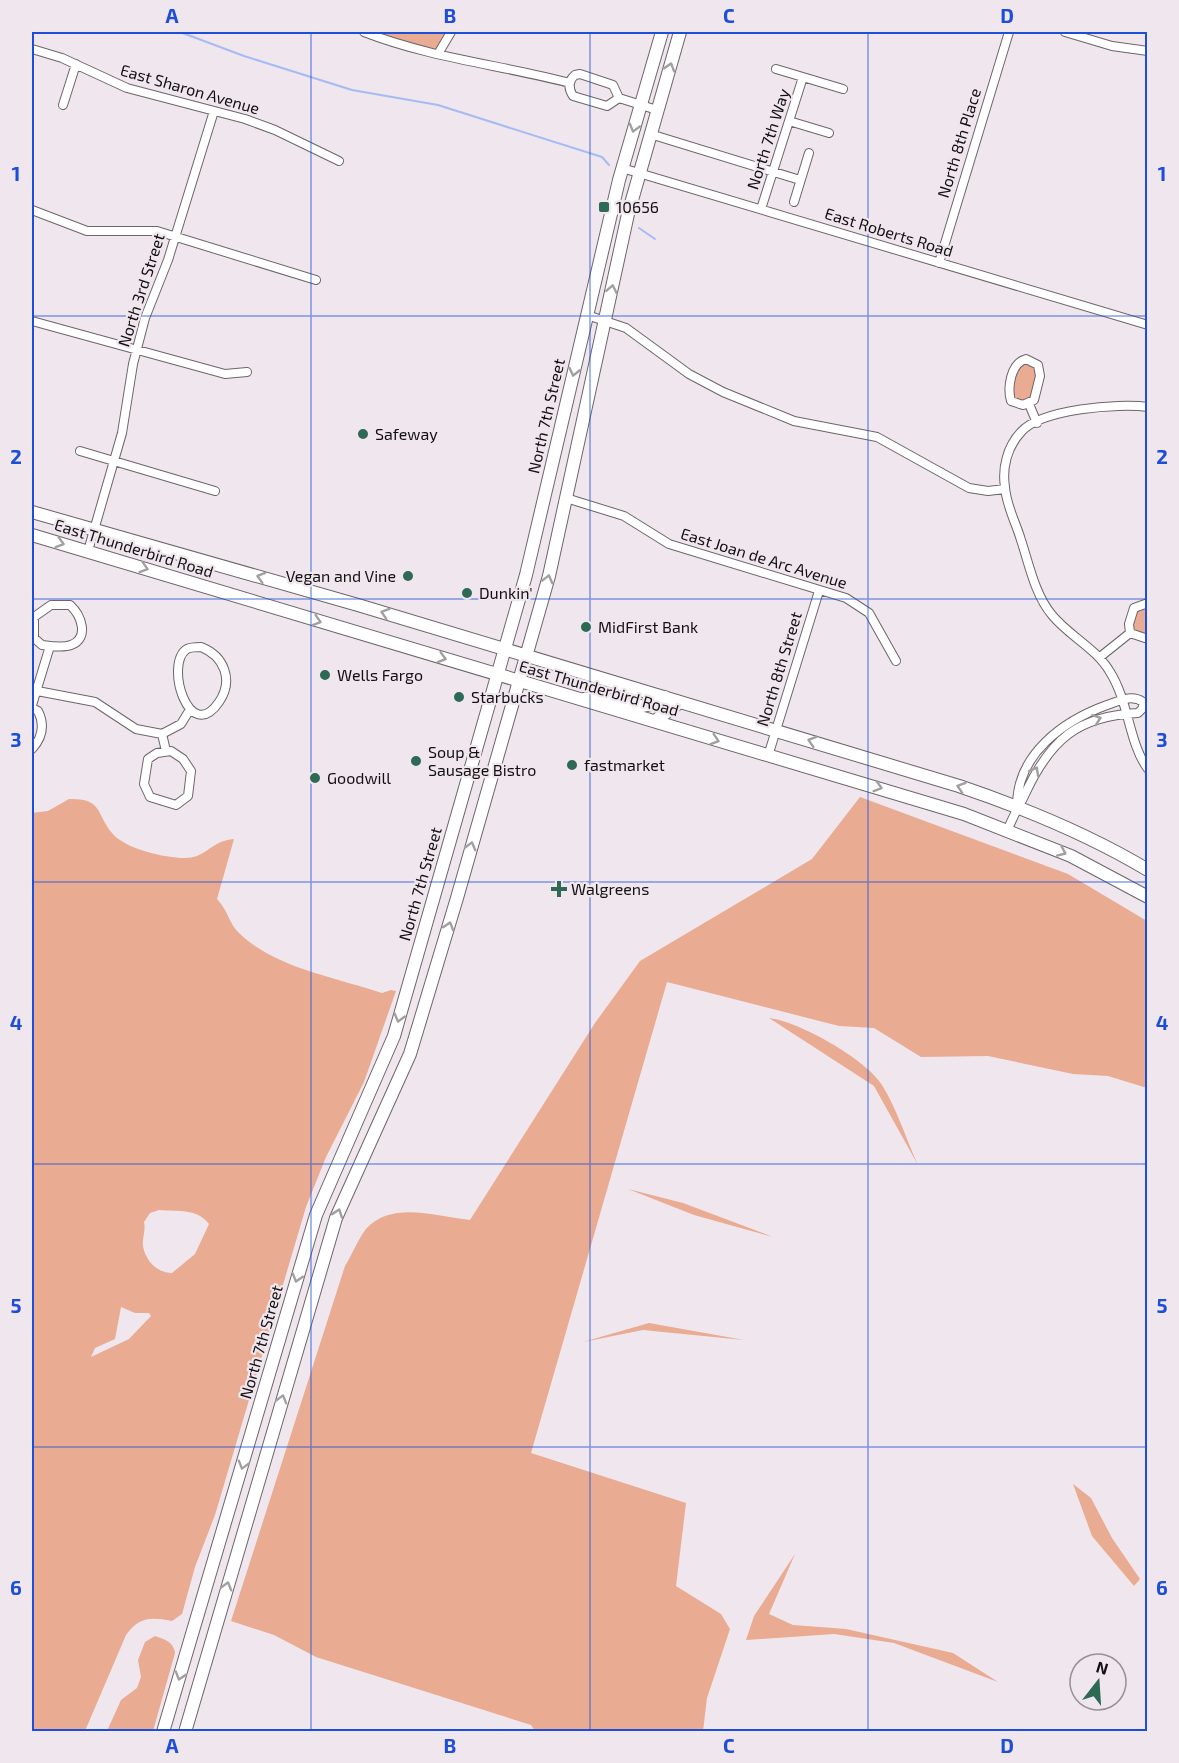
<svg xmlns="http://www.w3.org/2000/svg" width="1179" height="1763" viewBox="0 0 1179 1763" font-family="'Exo 2',sans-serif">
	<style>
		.green { fill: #e9ab91; fill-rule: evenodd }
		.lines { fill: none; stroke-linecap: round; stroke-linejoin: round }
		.stream { stroke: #a6bbf3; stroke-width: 2 }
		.street-casing { stroke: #6d656b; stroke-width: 10 }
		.secondary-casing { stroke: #6d656b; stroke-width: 14 }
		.primary-casing { stroke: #6d656b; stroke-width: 14 }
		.street { stroke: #fff; stroke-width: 8 }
		.secondary { stroke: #fff; stroke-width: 12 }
		.primary { stroke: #fff; stroke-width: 12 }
		.oneway { stroke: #a19fa0 }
		.grid { fill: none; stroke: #1d4ed8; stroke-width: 1.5; stroke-opacity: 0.55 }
		.poi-dot { fill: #2d6954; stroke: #f0e6ed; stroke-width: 2 }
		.labels { text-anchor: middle; stroke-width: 4.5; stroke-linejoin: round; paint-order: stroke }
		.street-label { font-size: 16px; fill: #131012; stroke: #f0e6ed }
		.poi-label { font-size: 16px; fill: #131012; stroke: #f0e6ed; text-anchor: start }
		.neatline { fill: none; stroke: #1d4ed8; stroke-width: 2 }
		.grid-label { font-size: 20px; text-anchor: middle; font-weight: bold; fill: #1d4ed8 }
	</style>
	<rect width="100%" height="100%" fill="#f0e6ed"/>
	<!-- green -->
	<path class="green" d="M364,32H451L438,54Z
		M1026,359L1040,370L1029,404L1011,401L1013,372Z
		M1147,603V639L1130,633L1131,616Z
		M860,797L1068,874L1147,921V1088L1108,1076L1073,1074L988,1056L921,1057L874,1028L839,1026L667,982L531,1453L686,1503L676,1586L721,1614L730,1629L707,1698L703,1731H535L531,1725L316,1657L274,1635L231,1621L345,1266C352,1255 358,1239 366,1229C392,1200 437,1217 470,1220L595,1023L640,961L812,859Z
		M69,799C103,798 96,814 112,833C125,849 165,858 185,858C207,858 210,841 234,839L217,899C229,912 228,922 239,933C275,968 334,977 382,993L391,990L396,991L364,1082L326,1157L306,1207L215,1515L195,1567L182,1614L172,1621C150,1617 139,1617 126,1635L85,1731L32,1732V813L48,811ZM159,1210C178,1212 197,1208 209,1224L195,1254L172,1273C157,1273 145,1260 143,1246C142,1238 146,1231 144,1222L150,1213ZM121,1307L135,1313H149L151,1316L129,1339L91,1357L95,1348L115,1339Z
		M769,1018C798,1021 866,1059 882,1085C897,1109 906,1139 918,1165L874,1086Z
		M628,1189L683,1203L773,1237L694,1215Z
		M649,1323L744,1340L643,1330L583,1342Z
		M1073,1484L1091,1498L1112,1538L1140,1579L1134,1586L1092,1536Z
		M795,1554L769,1614L793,1625L846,1629L953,1653L998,1682L894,1643L834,1634L746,1640L754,1616Z
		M155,1636C164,1639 174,1642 175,1653L153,1731H107L121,1700L137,1688L141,1677L138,1660L145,1642Z"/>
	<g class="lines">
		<!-- stream -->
		<path class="stream" d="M180,32L244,56L352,90L438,105L602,157L609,165
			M639,228L655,239"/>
		<defs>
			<path id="street" d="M364,32C431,58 501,65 570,83
				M1065,32L1112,46L1148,51
				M32,49L62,58L127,88L245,119L275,130L339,161
				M438,54L451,32
				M776,69L843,89
				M580,74L613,85L619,98L607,106L573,96C568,88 568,81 575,75Z
				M619,98L657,110
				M63,105L76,64
				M789,121L829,133
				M650,134L800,180
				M622,168L1148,325
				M794,202L809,153
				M761,209L803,77
				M32,210L87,231H157L316,280
				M939,263L1009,32
				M587,315L626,328L689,374L723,392L794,421L877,437L969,488L988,491L1005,489
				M32,321L225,374L247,372
				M1026,359L1038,365L1040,376L1034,400L1023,405L1011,401C1007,387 1011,363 1026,359Z
				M1029,404L1037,423
				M1148,407C1118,403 1041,409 1021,432C1007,447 1002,468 1005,487C1006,505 1016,523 1021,540C1029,564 1035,595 1052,615C1069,636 1096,648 1110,672C1129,702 1129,744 1148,769
				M80,451L215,491
				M566,498L624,516L669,544L846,598L869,613L896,661
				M88,551L122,433L133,364L145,318L168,260L214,111
				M51,605H70C81,615 90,638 71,645C63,648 50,646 42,645L34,638V617Z
				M1130,633L1129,624L1134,608L1148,603
				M1130,633L1148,639
				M201,647C224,656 234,680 219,702C189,746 164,663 187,649C191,647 196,647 201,647Z
				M1100,657L1130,633
				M32,690L95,702L136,729L162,734
				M32,705L50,646
				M32,708L38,711C45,725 42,738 32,749
				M166,751L162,734L181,724L189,711
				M171,751L183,759L191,771L188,796L176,805L150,797L144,784L148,759L157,753Z
				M768,756L819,591
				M1008,829C1013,816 1020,805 1026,792C1051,739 1078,716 1138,713L1143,708V702C1132,694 1119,701 1107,705C1063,721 1017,754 1017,806"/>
			<path id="secondary" d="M32,512L358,605L959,786C1024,808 1088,834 1148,870
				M32,535L964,814L1071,856L1148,897
				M584,699C619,694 632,719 665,697
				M655,721L680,702"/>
			<path id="primary" d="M163,1732L316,1215L394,1036L526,575L619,180L662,32
				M185,1732L336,1218L410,1054L457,898L549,576L628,214L680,32"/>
		</defs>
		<!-- street casing -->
		<use href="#street" class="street-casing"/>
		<!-- secondary casing -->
		<use href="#secondary" class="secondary-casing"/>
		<!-- primary casing -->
		<use href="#primary" class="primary-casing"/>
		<!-- street -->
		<use href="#street" class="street"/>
		<!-- secondary -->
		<use href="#secondary" class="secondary"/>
		<!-- primary -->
		<use href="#primary" class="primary"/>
	</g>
	<!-- one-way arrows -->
	<defs><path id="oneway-chevron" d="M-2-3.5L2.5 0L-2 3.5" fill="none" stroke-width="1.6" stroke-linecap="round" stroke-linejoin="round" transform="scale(1.5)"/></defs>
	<g class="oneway">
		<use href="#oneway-chevron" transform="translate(670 67) rotate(-73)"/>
		<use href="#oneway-chevron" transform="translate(634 128) rotate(106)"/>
		<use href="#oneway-chevron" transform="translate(612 289) rotate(-79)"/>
		<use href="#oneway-chevron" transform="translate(574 372) rotate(103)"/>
		<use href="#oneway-chevron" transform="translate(60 543) rotate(16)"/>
		<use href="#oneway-chevron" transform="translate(144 568) rotate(17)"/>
		<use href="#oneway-chevron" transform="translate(261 577) rotate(-164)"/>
		<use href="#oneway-chevron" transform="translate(548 579) rotate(-76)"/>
		<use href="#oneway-chevron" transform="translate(385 613) rotate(-163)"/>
		<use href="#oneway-chevron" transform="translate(317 621) rotate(17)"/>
		<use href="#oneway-chevron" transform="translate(442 658) rotate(16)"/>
		<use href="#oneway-chevron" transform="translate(1097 719) rotate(-19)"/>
		<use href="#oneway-chevron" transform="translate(715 740) rotate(17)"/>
		<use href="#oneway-chevron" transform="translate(812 741) rotate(-163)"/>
		<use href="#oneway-chevron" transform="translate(1035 771) rotate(-61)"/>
		<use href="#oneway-chevron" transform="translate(878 787) rotate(16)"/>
		<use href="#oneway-chevron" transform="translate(961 787) rotate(-162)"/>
		<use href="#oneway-chevron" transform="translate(471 846) rotate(-75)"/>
		<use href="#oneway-chevron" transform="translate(1062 852) rotate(24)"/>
		<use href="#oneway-chevron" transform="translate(449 926) rotate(-73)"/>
		<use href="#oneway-chevron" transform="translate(399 1018) rotate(105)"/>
		<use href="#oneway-chevron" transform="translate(338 1213) rotate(-71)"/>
		<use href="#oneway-chevron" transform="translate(297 1278) rotate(107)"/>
		<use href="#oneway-chevron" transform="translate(282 1399) rotate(-74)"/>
		<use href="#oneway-chevron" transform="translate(243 1465) rotate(106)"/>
		<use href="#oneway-chevron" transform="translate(227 1586) rotate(-74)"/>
		<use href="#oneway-chevron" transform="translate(180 1676) rotate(107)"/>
	</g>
	<!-- grid -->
	<path class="grid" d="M311,32V1732M590,32V1732M868,32V1732M32,316H1148M32,599H1148M32,882H1148M32,1164H1148M32,1447H1148"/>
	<!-- markers -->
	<g class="poi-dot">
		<rect x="598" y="201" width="12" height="12" rx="3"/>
		<circle cx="363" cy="434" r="6"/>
		<circle cx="408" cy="576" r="6"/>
		<circle cx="467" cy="593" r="6"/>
		<circle cx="586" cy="627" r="6"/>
		<circle cx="325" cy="675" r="6"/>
		<circle cx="459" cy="697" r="6"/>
		<circle cx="416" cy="761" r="6"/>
		<circle cx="572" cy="765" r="6"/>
		<circle cx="315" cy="778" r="6"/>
		<path d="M556 880h6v6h6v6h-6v6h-6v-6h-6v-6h6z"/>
	</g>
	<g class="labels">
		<!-- street labels -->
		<g class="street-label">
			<text transform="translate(190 89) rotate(16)" y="6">East Sharon Avenue</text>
			<text transform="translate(768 139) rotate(-72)" y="6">North 7th Way</text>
			<text transform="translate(959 143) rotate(-73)" y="6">North 8th Place</text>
			<text transform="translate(889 232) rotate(17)" y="6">East Roberts Road</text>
			<text transform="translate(141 290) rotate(-72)" y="6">North 3rd Street</text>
			<text transform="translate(546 416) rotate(-77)" y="6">North 7th Street</text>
			<text transform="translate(134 548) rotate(17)" y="6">East Thunderbird Road</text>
			<text transform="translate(764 558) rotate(17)" y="6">East Joan de Arc Avenue</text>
			<text transform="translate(779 669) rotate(-73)" y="6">North 8th Street</text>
			<text transform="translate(599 688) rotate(16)" y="6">East Thunderbird Road</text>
			<text transform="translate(420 884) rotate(-74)" y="6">North 7th Street</text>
			<text transform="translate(261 1342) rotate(-74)" y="6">North 7th Street</text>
		</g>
		<!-- poi labels -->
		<g class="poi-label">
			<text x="616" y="213">10656</text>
			<text x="375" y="440">Safeway</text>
			<text x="396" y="582" text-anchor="end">Vegan and Vine</text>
			<text x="479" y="599">Dunkin'</text>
			<text x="598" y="633">MidFirst Bank</text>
			<text x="337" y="681">Wells Fargo</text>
			<text x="471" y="703">Starbucks</text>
			<text x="428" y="758">Soup &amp;<tspan x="428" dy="18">Sausage Bistro</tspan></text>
			<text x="584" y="771">fastmarket</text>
			<text x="327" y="784">Goodwill</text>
			<text x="571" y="895">Walgreens</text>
		</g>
	</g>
	<!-- border -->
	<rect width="1179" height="1763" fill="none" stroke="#f0e6ed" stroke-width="66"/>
	<!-- north arrow -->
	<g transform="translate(1098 1682) rotate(17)"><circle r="28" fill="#f0e6ed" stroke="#989095" stroke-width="1.5"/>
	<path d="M0-4.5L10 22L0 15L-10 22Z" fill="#2d6954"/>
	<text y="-9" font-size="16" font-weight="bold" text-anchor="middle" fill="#131012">N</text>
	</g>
	<rect x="33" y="33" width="1113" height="1697" class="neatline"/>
	<g class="grid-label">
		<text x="172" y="23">A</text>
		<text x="450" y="23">B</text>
		<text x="729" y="23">C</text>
		<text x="1007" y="23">D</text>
		<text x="16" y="181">1</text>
		<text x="1162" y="181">1</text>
		<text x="16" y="464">2</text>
		<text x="1162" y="464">2</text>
		<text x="16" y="747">3</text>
		<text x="1162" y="747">3</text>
		<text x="16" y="1030">4</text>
		<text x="1162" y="1030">4</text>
		<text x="16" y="1313">5</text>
		<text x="1162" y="1313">5</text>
		<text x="16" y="1595">6</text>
		<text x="1162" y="1595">6</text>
		<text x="172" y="1753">A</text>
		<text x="450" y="1753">B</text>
		<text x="729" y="1753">C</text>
		<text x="1007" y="1753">D</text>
	</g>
</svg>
